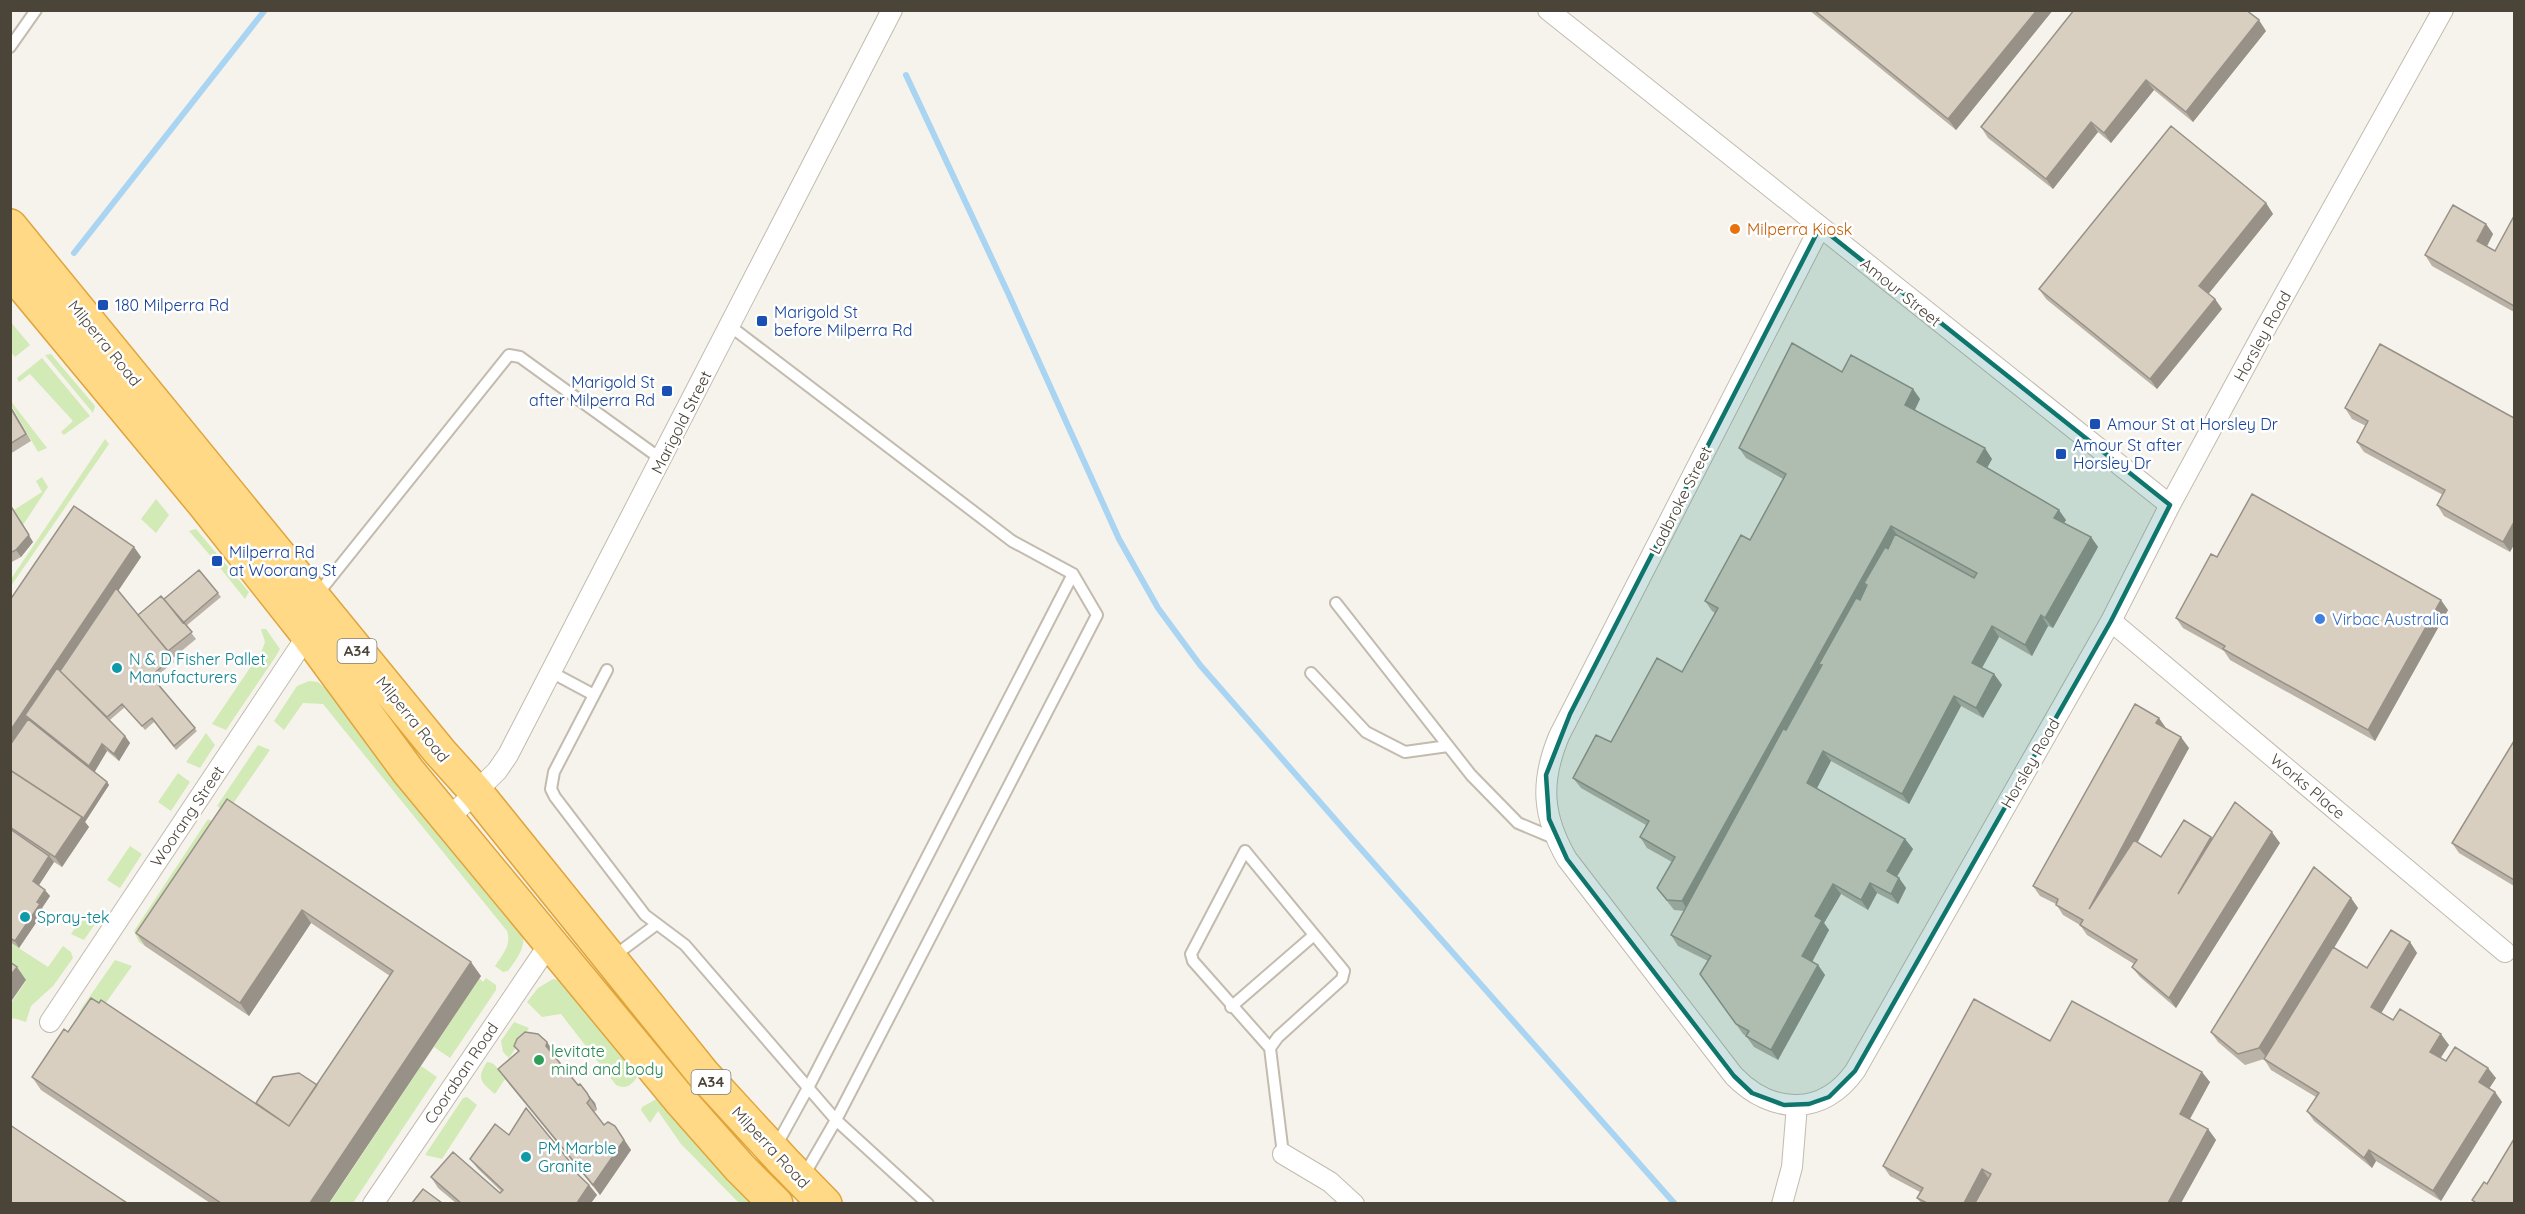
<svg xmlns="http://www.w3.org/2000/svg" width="2525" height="1214" viewBox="0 0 2525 1214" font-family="Quicksand,sans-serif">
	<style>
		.green { fill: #d2eab5 }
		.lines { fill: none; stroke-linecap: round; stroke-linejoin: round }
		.stream { stroke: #a9d4f2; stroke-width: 6 }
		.service-casing { stroke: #c2bbae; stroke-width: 14 }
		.minor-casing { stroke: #c2bbae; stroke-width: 22 }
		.trunk-casing { stroke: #e0a43c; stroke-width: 36 }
		.service { stroke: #fff; stroke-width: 10 }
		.minor { stroke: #fff; stroke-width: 20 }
		.trunk { stroke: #ffd985; stroke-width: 33 }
		.wall { fill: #bab2a6 }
		.shaded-wall { fill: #979187 }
		.building { fill: #d8cfc1; stroke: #979187; stroke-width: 1.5 }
		.marked { fill: #0f766e; fill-opacity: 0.2; stroke: #0f766e; stroke-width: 4.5; stroke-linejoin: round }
		.food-dot { fill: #e8710a; stroke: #fff; stroke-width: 2 }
		.transit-dot { fill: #1a4fb4; stroke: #fff; stroke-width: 2 }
		.shop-dot { fill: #3f7fe0; stroke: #fff; stroke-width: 2 }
		.culture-dot { fill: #0f9aa8; stroke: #fff; stroke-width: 2 }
		.leisure-dot { fill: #2e9e5b; stroke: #fff; stroke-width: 2 }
		.labels { text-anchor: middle; stroke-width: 5; stroke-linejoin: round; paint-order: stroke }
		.shield { fill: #fff; stroke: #817c74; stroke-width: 1.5 }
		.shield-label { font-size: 15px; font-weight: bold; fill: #4b4439 }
		.food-label { font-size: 16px; fill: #c56008; stroke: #fff; text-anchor: start }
		.street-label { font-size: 16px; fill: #4b4439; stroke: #fff }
		.transit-label { font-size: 16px; fill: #164399; stroke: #fff; text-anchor: start }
		.shop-label { font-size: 16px; fill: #366cbe; stroke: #fff; text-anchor: start }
		.culture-label { font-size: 16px; fill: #0d838f; stroke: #fff; text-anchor: start }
		.leisure-label { font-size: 16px; fill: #27864d; stroke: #fff; text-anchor: start }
	</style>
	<rect width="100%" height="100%" fill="#f6f3ec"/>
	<!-- green -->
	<path class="green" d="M10,321L30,345L15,357L11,352Z
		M51,354L95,406L93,413L45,355Z
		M42,358L90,416L64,435L61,432L73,421L30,374L19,382L17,378Z
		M10,400L47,448L38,452L11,405Z
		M105,439L109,444L11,586V579Z
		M42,477L48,487L23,525L14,510L42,492L36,481Z
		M156,499L169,515L156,533L141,519Z
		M196,529L249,592L245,599L217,564L220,561L217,558L214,560L189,531Z
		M261,629H266L280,649L276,656L226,730L212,724L262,650L265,642Z
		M309,681L318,682L328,691L520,925C529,943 519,956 508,971L503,972L495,966C502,955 512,945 507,931L323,704L303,703L284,730L274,721L297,686Z
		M206,733L215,745L200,768L186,762Z
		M258,745L270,750L230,808L233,817L217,806Z
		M178,773L190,782L171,811L158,802Z
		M208,819L225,829L145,946L139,942L134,931Z
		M130,846L142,854L120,888L107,880Z
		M86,912L97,921L84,940L71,934Z
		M11,943L48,967L63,946L71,952L73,958L53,986L31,1006L26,1022L13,1018L11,1021V1003L26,981L11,969Z
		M115,960L132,966L100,1011L71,1031L81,1009Z
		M479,978L483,982L486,978L496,985V990L450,1058L434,1047Z
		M553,979L563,981L640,1073C634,1082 628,1091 616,1085L561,1014L542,1017L527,1002L538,988Z
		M514,1022L529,1028L509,1058L503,1052L501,1041Z
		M487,1062C498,1063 498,1072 505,1079L495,1094C481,1082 476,1079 487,1062Z
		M421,1066L437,1077L353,1203L329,1204Z
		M467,1097L477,1105L442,1159L425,1155L463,1098Z
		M660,1097L755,1203H739L681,1144L658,1111L650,1123L641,1110L642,1107Z"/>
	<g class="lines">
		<!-- stream -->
		<path class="stream" d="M906,75L1008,293L1119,539L1158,608L1200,665L1354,841L1675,1204
			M74,253L265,10"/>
		<defs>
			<path id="service" d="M10,47L36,10
				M730,326L1012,541L1073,574L1097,615L836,1120L803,1177
				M316,596L509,355L520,357L661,459
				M1336,603L1471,775L1518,823L1556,839
				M607,670L554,772L551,789L555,797L645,915L685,945L836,1120L928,1204
				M551,672L594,695
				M1311,673L1366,732L1405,752L1448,746
				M614,956L657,924
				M1231,1007L1314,935
				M1270,1048L1193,961L1191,954L1245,851L1344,971L1342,979L1278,1037L1270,1048L1283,1154
				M776,1146L809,1086L1073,574"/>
			<path id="minor" d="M1548,10L2170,505
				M1820,227L1559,736C1540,782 1542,816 1567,859L1734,1076C1772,1115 1823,1116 1855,1071L2111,621L2170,505L2263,333L2443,10
				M2111,621L2505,952
				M449,818L497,771L508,755L892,10
				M50,1022L313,627
				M1283,1154L1330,1182L1354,1204
				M373,1204L550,943
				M1782,1204L1792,1167L1797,1105"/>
			<path id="trunk" d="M10,226L440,752L476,792L704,1075L784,1162L825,1204
				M10,270L205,505L308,635L408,771L680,1100L740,1168L776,1204"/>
		</defs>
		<!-- service casing -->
		<use href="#service" class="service-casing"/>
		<!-- minor casing -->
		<use href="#minor" class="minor-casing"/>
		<!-- trunk casing -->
		<use href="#trunk" class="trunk-casing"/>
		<!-- service -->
		<use href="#service" class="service"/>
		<!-- minor -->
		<use href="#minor" class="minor"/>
		<!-- trunk -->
		<use href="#trunk" class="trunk"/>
	</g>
	<!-- wall -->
	<path class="wall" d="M1809,10H2053L1956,130Z
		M2266,31L2193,122L2154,90L2111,143L2098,132L2053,189L1988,138L1981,127Z
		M2266,203L2273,214L2208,294L2215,299L2222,309L2157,389L2046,299L2039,289Z
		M2514,216V312L2432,266L2425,255L2486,224L2493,234L2487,247L2495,251Z
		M2380,344L2510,552L2444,516L2437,505L2443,495L2364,452L2357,442L2366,426L2352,419L2345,408Z
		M1842,372L1913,389L1920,399L1915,410L1992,459L1987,468L2066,520L2064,523L2091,537L2098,547L2053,628L2048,626L2032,656L1999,637L1982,668L1994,674L2002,685L1983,718L1961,706L1909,804L1831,761L1816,789L1905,839L1913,849L1897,877L1899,878L1906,888L1898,904L1877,893L1868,910L1841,894L1824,923L1829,930L1812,961L1818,965L1825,975L1778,1060L1754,1047L1746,1036L1743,1034L1700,974L1708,961L1678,946L1671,935L1684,911L1674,910L1657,888L1672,862L1647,848L1640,837L1646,825L1581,788L1573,778L1611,742L1682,672L1715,613L1712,611L1705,601L1750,540L1783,479L1746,458L1739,448Z
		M10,405L31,441L10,454Z
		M10,504L33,542L21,557L10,563Z
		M134,547L141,557L118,591L138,615L164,599L199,570L221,597L186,626L196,639L173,658L174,662L153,679L197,731L176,750L154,722L145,730L125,707L110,720L125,736L130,743L119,761L107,751L94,772L107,782L109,785L85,822L89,827L62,867L54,862L39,885L50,896L42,908L44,911L19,948L10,942V600Z
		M2217,557L2448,610L2375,741L2230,660L2224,651L2183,628L2176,618Z
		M2166,728L2189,748L2137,842L2161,857L2211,837L2213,839L2280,843L2176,1008L2140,977L2132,967L2134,964L2087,935L2080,925L2063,915L2056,904L2040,896L2033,886Z
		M2514,741V886L2459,853L2452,843Z
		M227,799L481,976L329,1203H210L41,1090L32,1077L68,1032L256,1103L317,1085L390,976L311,923L249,1016L145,946L136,933Z
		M2351,898L2358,908L2334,948L2367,968L2410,942L2417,953L2381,1013L2393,1020L2449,1045L2440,1058L2446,1061L2496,1078L2489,1088L2495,1092L2502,1102L2441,1201L2376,1161L2372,1168L2314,1121L2307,1111L2316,1097L2271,1070L2264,1059L2245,1065L2218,1042L2211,1032Z
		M2050,1041L2210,1082L2190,1119L2208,1129L2216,1140L2181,1203H1921L1917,1198L1920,1192L1890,1176L1883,1166Z
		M514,1046L554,1052L553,1055L578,1085L595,1103L597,1110L594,1112L604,1125L615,1126L631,1150L600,1195L505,1079L498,1069L518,1051Z
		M509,1135L571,1163L579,1173L578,1174L589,1185L597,1195L591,1203H456L438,1188L431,1177L500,1193L501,1191L478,1169L470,1159Z"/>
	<!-- shaded-wall -->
	<path class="shaded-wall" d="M2037,10H2053L1956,130L1948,119Z
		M2259,20L2266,31L2193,122L2186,112Z
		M2146,80L2154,90L2111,143L2104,133Z
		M2091,122L2098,132L2053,189L2046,179Z
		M2266,203L2273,214L2206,297L2199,286Z
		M2486,224L2493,234L2484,251L2477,241Z
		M2215,299L2222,309L2157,389L2150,379Z
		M1913,389L1920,399L1912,415L1905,405Z
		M10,405L31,441L10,407Z
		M1985,448L1992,459L1984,473L1977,462Z
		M10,504L33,542L21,557L16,550Z
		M2059,510L2066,520L2061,528L2054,518Z
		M2514,522V545L2510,552L2503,542Z
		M1891,526L1898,536L1867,585L1864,583L1868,590L1819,664L1824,670L1689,912L1682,901Z
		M2091,537L2098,547L2053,628L2045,618Z
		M134,547L141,557L62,674L25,715L30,722L10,752V731Z
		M2441,600L2448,610L2375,741L2368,730Z
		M2041,615L2048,626L2032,656L2025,645Z
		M1992,626L1999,637L1979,673L1972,663Z
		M1994,674L2002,685L1983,718L1976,708Z
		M1954,696L1961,706L1909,804L1902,794Z
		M2159,718L2166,728L2156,723Z
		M125,736L130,743L119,761L114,754Z
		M2181,737L2189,748L2096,919L2089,909Z
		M102,744L107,751L94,773L89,766Z
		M1823,751L1831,761L1814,794L1807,783Z
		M107,782L109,785L85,822L89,827L62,867L55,857Z
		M2272,832L2280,843L2176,1008L2169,998Z
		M2211,837L2218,847L2178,894Z
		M1905,839L1913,849L1894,881L1887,871Z
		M49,856L54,862L37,888L33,881Z
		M1899,878L1906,888L1898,904L1891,894Z
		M1870,883L1877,893L1868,910L1861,900Z
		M1833,884L1841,894L1824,923L1829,930L1810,966L1802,956L1815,916Z
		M45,890L50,896L42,908L44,911L19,948L15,941Z
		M2351,898L2358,908L2267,1058L2259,1048Z
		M302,910L311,923L249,1016L240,1003Z
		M2410,942L2417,953L2379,1017L2371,1007Z
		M471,962L481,976L329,1203H310Z
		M1818,965L1825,975L1778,1060L1771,1050Z
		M17,967L26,980L10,1003V976Z
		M2441,1034L2449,1045L2438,1062L2430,1052Z
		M547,1042L554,1052L553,1056L546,1046Z
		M2488,1068L2496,1078L2487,1092L2479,1082Z
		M2202,1072L2210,1082L2187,1124L2180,1114Z
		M2495,1092L2502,1102L2441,1201L2433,1191Z
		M587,1093L595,1103L597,1110L590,1099Z
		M615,1126L631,1150L600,1195L593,1185Z
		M2208,1129L2216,1140L2181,1203H2168Z
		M2369,1150L2376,1161L2372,1168L2364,1158Z
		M571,1163L579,1173L577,1176L569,1166Z
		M1982,1169L1989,1179L1976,1203H1964Z
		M589,1185L597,1195L591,1203H577Z"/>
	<!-- building -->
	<path class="building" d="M1814,10H2037L1948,119Z
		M2074,10H2246L2259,20L2186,112L2146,80L2104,133L2091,122L2046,179L1981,127Z
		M2171,126L2266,203L2199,286L2215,299L2150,379L2039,289Z
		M2453,205L2486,224L2477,241L2495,251L2514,216V306L2425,255Z
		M1792,343L1842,372L1851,355L1913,389L1905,405L1985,448L1977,462L2059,510L2054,518L2091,537L2045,618L2041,615L2025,645L1992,626L1972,663L1994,674L1976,708L1954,696L1902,794L1823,751L1807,783L1905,839L1887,871L1899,878L1891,894L1870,883L1861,900L1833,884L1815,916L1822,920L1802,956L1818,965L1771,1050L1746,1036L1749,1031L1736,1024L1700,974L1711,956L1671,935L1783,729L1786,730L1822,665L1819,664L1856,598L1860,600L1867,585L1864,583L1885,547L1888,549L1895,534L1974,578L1977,573L1891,526L1682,901L1667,900L1657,888L1675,857L1640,837L1649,821L1573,778L1596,735L1611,742L1657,658L1682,672L1718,608L1705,601L1741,535L1750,540L1786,474L1739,448Z
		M2380,344L2514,418V522L2503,542L2437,505L2445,490L2357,442L2368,421L2345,408Z
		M10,407L26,434L10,444Z
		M2252,494L2441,600L2368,730L2223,649L2225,646L2176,618L2211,554L2217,557Z
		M10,505L29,535L16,550L10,553Z
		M74,506L134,547L10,731V600Z
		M199,570L218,593L183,623L164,599Z
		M116,588L171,655L172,658L151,676L195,728L174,746L152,718L142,726L122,704L107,717L60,671Z
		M161,596L192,632L168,651L138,615Z
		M57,668L125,736L114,754L102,744L89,766L25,715Z
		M2135,704L2159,718L2156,723L2181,737L2089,909L2134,840L2161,857L2184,820L2211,837L2178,894L2235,802L2272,832L2169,998L2132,967L2137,960L2080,925L2083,920L2056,905L2058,899L2033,886Z
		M28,719L107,782L83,819L82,817L10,770V745Z
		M2514,741V880L2452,843Z
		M10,770L82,817L55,857L10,827Z
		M227,799L471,962L310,1203H221L32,1077L64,1029L68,1032L91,998L99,1003L101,1000L289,1126L393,971L302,910L240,1003L136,933Z
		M10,829L49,856L33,881L45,890L37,902L40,904L15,941L10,938Z
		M2314,867L2351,898L2259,1048L2238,1054L2211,1032Z
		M2391,930L2410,942L2371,1007L2393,1020L2400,1009L2441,1034L2430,1052L2446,1061L2455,1047L2488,1068L2479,1082L2495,1092L2433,1191L2369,1150L2364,1158L2307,1111L2319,1093L2264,1059L2333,947L2367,968Z
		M10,962L17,967L10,976Z
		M1974,999L2050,1041L2072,1001L2202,1072L2180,1114L2208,1129L2168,1203H1975L1991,1174L1982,1169L1964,1203H1927L1917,1198L1923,1188L1883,1166Z
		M525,1032L538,1034L547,1042L546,1046L578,1085L580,1084L587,1093L590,1099L587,1103L604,1125L608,1122L615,1126L624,1140L593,1185L498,1069L519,1051L514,1046L517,1039Z
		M299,1073L317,1085L289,1126L256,1103L273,1077Z
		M526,1108L571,1163L569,1166L589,1185L577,1203H461L431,1177L453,1152L500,1193L503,1190L470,1159L495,1124L509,1135Z
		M10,1125L127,1203H10Z
		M2514,1139V1203H2474L2475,1202L2472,1200L2484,1182L2487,1184Z
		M423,1189L442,1203H412Z"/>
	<!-- marked area -->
	<path class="marked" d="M1820,227L2170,505L2111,621L1855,1071L1829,1097L1809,1104L1784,1105L1752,1093L1734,1076L1567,859L1549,819L1546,775L1570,714Z"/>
	<!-- markers -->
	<circle class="food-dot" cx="1735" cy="229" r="6"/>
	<g class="transit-dot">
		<rect x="97" y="299" width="12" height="12" rx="3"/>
		<rect x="756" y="315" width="12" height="12" rx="3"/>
		<rect x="661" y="385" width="12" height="12" rx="3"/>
		<rect x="2089" y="418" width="12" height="12" rx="3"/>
		<rect x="2055" y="448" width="12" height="12" rx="3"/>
		<rect x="211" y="555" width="12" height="12" rx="3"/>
	</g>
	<circle class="shop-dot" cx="2320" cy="619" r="6"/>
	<g class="culture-dot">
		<circle cx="117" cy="668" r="6"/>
		<circle cx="25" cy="917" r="6"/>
		<circle cx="526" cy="1157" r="6"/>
	</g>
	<circle class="leisure-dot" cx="539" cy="1060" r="6"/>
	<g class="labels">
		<!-- shield labels -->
		<g class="shield">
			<rect x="337.5" y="639" width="39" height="24" rx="4.5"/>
			<rect x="691.5" y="1070" width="39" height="24" rx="4.5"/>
		</g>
		<g class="shield-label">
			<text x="357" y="656">A34</text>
			<text x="711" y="1087">A34</text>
		</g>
		<!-- food labels -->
		<g class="food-label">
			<text x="1747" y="235">Milperra Kiosk</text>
		</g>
		<!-- street labels -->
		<g class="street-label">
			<text transform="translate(1901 292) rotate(39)" y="6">Amour Street</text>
			<text transform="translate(2262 336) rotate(-61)" y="6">Horsley Road</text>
			<text transform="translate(105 343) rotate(51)" y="6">Milperra Road</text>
			<text transform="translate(681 422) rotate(-63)" y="6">Marigold Street</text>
			<text transform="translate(1680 500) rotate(-63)" y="6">Ladbroke Street</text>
			<text transform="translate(413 719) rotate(51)" y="6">Milperra Road</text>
			<text transform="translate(2030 763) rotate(-60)" y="6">Horsley Road</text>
			<text transform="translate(2308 786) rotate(40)" y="6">Works Place</text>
			<text transform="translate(187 816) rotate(-56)" y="6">Woorang Street</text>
			<text transform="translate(461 1073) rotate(-56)" y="6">Cooraban Road</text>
			<text transform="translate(771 1147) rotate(47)" y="6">Milperra Road</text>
		</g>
		<!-- transit labels -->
		<g class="transit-label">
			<text x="115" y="311">180 Milperra Rd</text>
			<text x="774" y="318">Marigold St<tspan x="774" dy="18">before Milperra Rd</tspan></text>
			<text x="655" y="388" text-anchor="end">Marigold St<tspan x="655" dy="18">after Milperra Rd</tspan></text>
			<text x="2107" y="430">Amour St at Horsley Dr</text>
			<text x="2073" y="451">Amour St after<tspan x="2073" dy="18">Horsley Dr</tspan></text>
			<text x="229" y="558">Milperra Rd<tspan x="229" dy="18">at Woorang St</tspan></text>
		</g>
		<!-- shop labels -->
		<g class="shop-label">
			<text x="2332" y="625">Virbac Australia</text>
		</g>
		<!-- culture labels -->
		<g class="culture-label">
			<text x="129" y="665">N &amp; D Fisher Pallet<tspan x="129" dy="18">Manufacturers</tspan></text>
			<text x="37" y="923">Spray-tek</text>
			<text x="538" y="1154">PM Marble<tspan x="538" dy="18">Granite</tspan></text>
		</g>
		<!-- leisure labels -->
		<g class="leisure-label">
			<text x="551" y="1057">levitate<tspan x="551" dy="18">mind and body</tspan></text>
		</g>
	</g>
	<!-- border -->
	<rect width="2525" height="1214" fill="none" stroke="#4b4439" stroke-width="24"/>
</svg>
